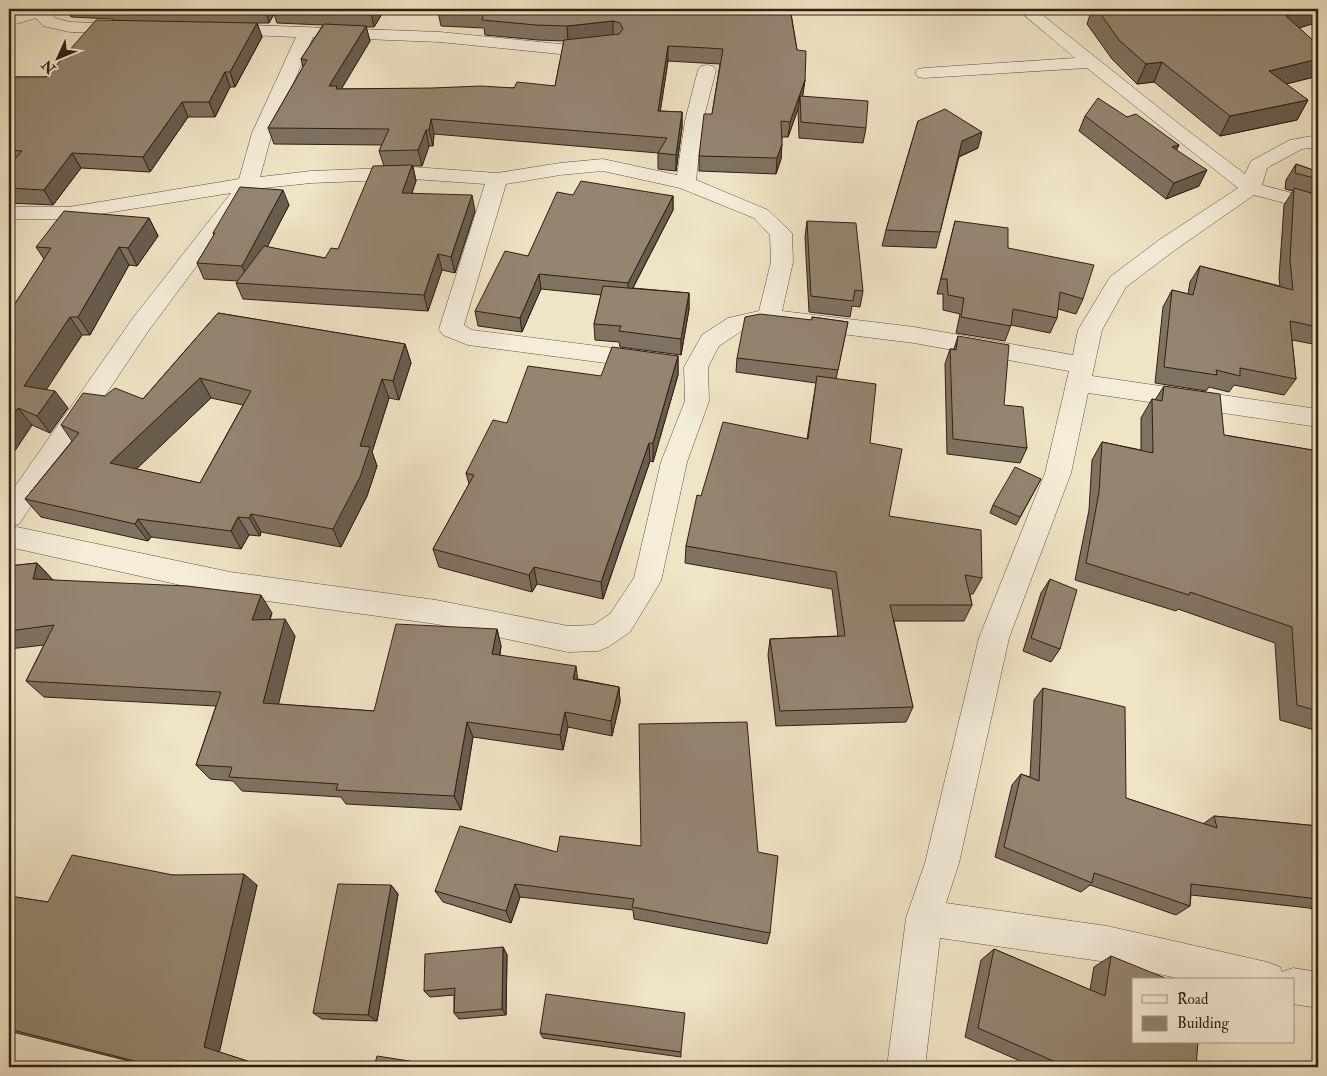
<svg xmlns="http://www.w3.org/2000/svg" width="1327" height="1076" viewBox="0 0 1327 1076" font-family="'IM FELL Double Pica',serif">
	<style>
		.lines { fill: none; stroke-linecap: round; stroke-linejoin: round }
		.minor-casing { stroke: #605041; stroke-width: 1 }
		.minor { fill: #f5edda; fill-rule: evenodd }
		.wall { fill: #7f7261; stroke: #311e15; fill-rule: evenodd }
		.shaded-wall { fill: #685d4f; stroke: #311e15 }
		.building { fill: #948571; stroke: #311e15; fill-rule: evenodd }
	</style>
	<rect width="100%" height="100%" fill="#efe4c6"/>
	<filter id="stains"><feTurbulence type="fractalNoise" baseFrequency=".004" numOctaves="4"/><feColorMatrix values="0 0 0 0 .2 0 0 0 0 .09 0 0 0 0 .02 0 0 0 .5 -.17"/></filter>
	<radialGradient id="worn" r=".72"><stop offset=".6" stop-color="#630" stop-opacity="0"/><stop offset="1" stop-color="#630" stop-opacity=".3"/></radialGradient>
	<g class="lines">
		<defs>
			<path id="minor" d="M29,9H48L55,18L70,22L127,24L133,25L135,29L133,33L127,34L70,32L43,26L36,18L9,26V16Z
				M1017,9H1035L1183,127L1245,174L1251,161L1290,140L1318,135V147L1302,149L1267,168L1262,185L1318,200V212L1254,195L1175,250L1126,287L1102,330L1092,376L1318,409V427L1088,393L1071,473L1009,638L959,863L946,903L1107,926L1267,962L1280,967L1282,972L1293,968L1318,972V1008L1293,1004V980H1185L1107,962L940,938L925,1067H887L906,918L925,863L979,638L1045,473L1069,371L914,343L769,325L743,330L719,346L708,367L709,401L687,462L661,581L630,632L608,647L598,651L568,652L436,624L230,596L9,547V495L133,318L231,193L69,219H9V207H69L239,179L252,133L296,37L223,34L217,33L215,29L217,25L223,24L440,32L560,44L599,39L605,40L608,44L605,48L599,49L560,54L440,42L313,37L272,133L260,177L311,171L413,167L497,173L560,163L603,159L677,175L685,121L698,70L701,66L707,65L713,66L716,70L703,121L696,180L768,210L792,233L793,262L782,311L914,327L1073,355L1078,330L1110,277L1159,240L1238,188L1087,68L924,78L918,77L915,73L918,69L924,68L1075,58ZM603,171L680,188L754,218L770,235L771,262L759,311L728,318L702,335L684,367L685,401L661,462L634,578L610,614L593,625L568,626L436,600L230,572L12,526L19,524L149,330L254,189L311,183L413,179L485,184L439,329L443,335L468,345L644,368L652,366L656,360L652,354L644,352L472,330L464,325L506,184L560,175Z"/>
		</defs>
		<!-- minor casing -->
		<use href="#minor" class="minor-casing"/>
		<!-- minor -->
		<use href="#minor" class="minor"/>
	</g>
	<!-- wall -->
	<path class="wall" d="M67,9H385L374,27H366L370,41L341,89L514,88L555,86L564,41L538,40L485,35L484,28L441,26L438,12L439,9H806V13H791L797,50L805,80L802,96L866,128L863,143L799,138L798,109L788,137H782L781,159L776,174L699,171V156L712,114L720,64L668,61L660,111L682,112V128L676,171L658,169V153L434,134L433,146H429L422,166H413L416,181L412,193L475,211L455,273L442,270L428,311L243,299L236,283L238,281L204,279L197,263L214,235L213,233L289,205L267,247L325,258L338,249L384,166L379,151L382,145L274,144L268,128L303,67L301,59L323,25L277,23L274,14L269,23H257L262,37L235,87H230L215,117H188L150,172L81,168L53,205L9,203V166L10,165H9V77H46L114,20L113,19L71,17Z
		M1092,9H1318V22L1299,28L1318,45V76L1286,84L1308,100L1297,120L1220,136L1154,82L1137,84L1112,59L1087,24Z
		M1085,116L1127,117L1179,145L1176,150L1199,186L1166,199L1079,131Z
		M918,121L978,148L959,157L936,248L882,246L886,230Z
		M1296,164L1313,170L1318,168V345L1292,340L1296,379L1284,395L1234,385L1229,392L1209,387L1206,391L1155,383L1163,307L1172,290L1188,294L1190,282L1200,266L1280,286L1279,278L1284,205L1293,191L1285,189L1286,180Z
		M573,195L673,196V210L633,288L689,293V309L681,355L620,347L619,342L595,340L594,324L601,295L541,289L522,332L478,326L475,311L528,256Z
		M149,218L158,236L137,266L129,265L90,335H82L46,389L68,408L50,433L32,425L14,452H9V313L44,259L36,247Z
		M807,221L863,291L860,307L852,306L850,317L809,312L805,237Z
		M955,221L1008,248L1083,299L1076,314L1058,309L1057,318L1050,333L1011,325L1005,341L956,333L960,314L943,310V294H937Z
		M218,313L405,344L411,363L399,400L389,398L372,452L377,466L367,496L341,547L261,532L260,536L249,535L241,549L151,537L148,541L41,517L25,499L72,441L61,425L105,396L143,399ZM211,398L243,405L200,483L136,469Z
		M812,317L848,322L836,379L870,443L889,516L982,578L973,594H970L972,605L964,621H894L913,707L906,722L776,726L768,655L770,639L838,636L832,589L685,563L686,546L701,496L807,439L816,383L736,372L737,358L812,320Z
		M958,336L1027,448L1020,463L947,454L945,364L950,349H954Z
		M678,356V375L653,462L650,461L603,599L537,584L532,592L439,567L433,549L469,484L466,473L507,423L601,376Z
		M1164,386L1224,435L1318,451V731L1280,720L1275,643L1178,609L1176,611L1075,580L1089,510L1092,460L1102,442L1141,450V418L1152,399L1155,400Z
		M1041,479L1016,525L990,513L993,505Z
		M37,563L53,580L272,613L270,620L295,636L278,704L374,711L497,629L501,646L500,655L578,679L619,687L620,702L612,736L568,727L563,750L473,737L461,810L346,804L341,797L242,791L233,781L210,779L196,765L216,706L44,697L26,681L44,645L9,649V566Z
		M1050,579L1060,649L1051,662L1023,651L1041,593Z
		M1043,688L1126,798L1203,824L1214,816L1318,826V911L1309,908L1191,895L1190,906L1176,915L1090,885L1081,892L995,857L1012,785L1021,774L1030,777L1034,700Z
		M641,846L758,852L770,933L767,944L634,919L633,910L520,897L511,923L443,902L435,891L557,852Z
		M173,875L257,885L219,1052L266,1067H153L9,1031V896L48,902Z
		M391,885L398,894L377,1021L322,1019L313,1013Z
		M503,947L507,955L506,1015L459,1019L454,1013V995L430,997L424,991Z
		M994,949L1090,990L1094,967L1111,956L1196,1067H1034L965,1037L981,960Z
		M540,1033L681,1052V1057L543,1038Z"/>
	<!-- shaded-wall -->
	<path class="shaded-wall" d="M265,9H272L274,14L269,23Z
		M373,9H385L374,27L371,13Z
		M1308,9H1318V22L1276,35L1286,16Z
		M613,21V36L568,41L567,26Z
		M257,23L262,37L235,87L230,72Z
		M366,26L370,41L339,93L329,86Z
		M668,46V61L658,126V111Z
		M1318,59V76L1258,91L1269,71Z
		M1162,62L1154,82L1137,84L1146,64Z
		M225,72L230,87L215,117L209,102Z
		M805,80L803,95L800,103V96L798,109L788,137L790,122Z
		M1308,100L1297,120L1220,136L1230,116Z
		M182,102L188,117L150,172L143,157Z
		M682,112V128L676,171V155Z
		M431,119L434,134L433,146L429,130Z
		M426,130L429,146L422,166L418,150Z
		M982,132L978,148L958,157L962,141Z
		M782,144L781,159L776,174L777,158Z
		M1179,145L1171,161L1172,147Z
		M72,153L81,168L53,205L44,190Z
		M412,165L416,181L406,209L402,193Z
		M1207,170L1199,186L1166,199L1174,183Z
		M283,190L289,205L249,282L242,266Z
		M472,195L475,211L455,273L451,257Z
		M673,196V210L628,297V283Z
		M149,218L158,236L137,266L128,248Z
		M119,247L129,265L90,335L78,317Z
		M438,254L442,270L428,311L424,295Z
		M539,274L541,289L522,332L520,318Z
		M689,293V309L681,355V339Z
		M70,317L82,335L37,404L24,386Z
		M405,344L411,363L399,400L393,381Z
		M678,356V375L653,462V443Z
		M200,378L211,398L123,482L110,463Z
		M382,379L389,398L372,452L377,466L367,496L341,547L333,529Z
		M55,391L68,408L50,433L37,416Z
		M18,408L32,425L14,452L9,445V422Z
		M649,443L650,461L603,599L601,582Z
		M251,514L261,532L260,536L249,518Z
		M238,517L249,535L241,549L231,531Z
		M138,519L151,537L148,541L135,524Z
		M37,563L54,581L33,579Z
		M534,567L537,584L532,592L529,575Z
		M261,595L272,613L263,637L252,620Z
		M285,619L295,636L275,719L263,703Z
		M497,629L501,646L497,670L492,654Z
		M576,666L578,682L573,679Z
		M619,687L620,702L612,736L611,721Z
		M565,712L568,727L563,750L560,735Z
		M467,722L473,737L461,810L454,796Z
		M244,874L257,885L219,1054L204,1047Z
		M515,884L520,897L511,923L506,911Z
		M391,885L398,894L377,1021L368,1015Z
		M503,947L507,955L506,1015L502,1009Z"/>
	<!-- building -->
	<path class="building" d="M280,9H373L371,13Z
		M439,9H790L797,50L806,51L805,80L790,122L781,121L782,144L777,158L699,156L704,114H712L723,49L708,48L668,46L658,111L682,112L676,155L658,153L667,138L431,119L429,130H426L418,150L379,151L389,129L268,128L307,60L301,59L324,24L366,26L329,86H337L336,89L432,88L481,86L514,88L517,82L555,86L564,40L619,34L623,29L620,23L613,21L567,26L536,25L482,20L484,13L438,12Z
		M1097,9H1308L1286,16L1318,45V59L1269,71L1308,100L1230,116L1162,62L1146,64L1119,40Z
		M96,20L257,23L230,72H225L209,102H182L143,157L72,153L44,190L9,188V166L22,151L9,150V106L11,104H9V77H46Z
		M800,96L868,101L866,128L801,122Z
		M1098,98L1127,117L1136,114L1179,145L1172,147L1207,170L1174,183L1085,116Z
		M945,109L982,132L962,141L940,232L886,230L918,121Z
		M1296,164L1313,170L1318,168V179L1295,173Z
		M412,165L402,193L472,195L451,257L438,254L424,295L236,283L264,246L325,258L331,248L338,249L373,166Z
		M581,181L673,196L628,283L539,274L520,318L475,311L505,251L528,256L557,192L573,195Z
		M240,187L283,190L242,266L197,263L215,233H213Z
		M1294,188L1318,195V327L1290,321L1296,379L1240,368V376L1216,370L1217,375L1164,367L1172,290L1193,295L1200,266L1293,290L1290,261Z
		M64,211L149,218L128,248L119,247L78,317H70L24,386L55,391L37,416L18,408L9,422V313L51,248L36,247Z
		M807,221L856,223L863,291L855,290L853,301L811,296Z
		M955,221L1008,228V248L1094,265L1083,299L1060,292L1057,318L1013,309L1011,326L961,317L964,298L948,295L947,279H941Z
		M603,286L689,293L681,339L619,331L621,326L594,324Z
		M218,313L405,344L393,381L382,379L360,446L370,447L360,477L333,529L251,514L249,518L238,517L231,531L138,519L135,524L25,499L79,433L61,425L83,393L105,396L115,388L143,399ZM200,378L251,391L200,483L110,463Z
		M760,314L812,320V317L848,322L838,370L737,358L745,317Z
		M958,336L1009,345L1004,405L1023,407L1027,448L953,439L950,349L956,350Z
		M612,347L678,356L653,443H649L601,582L534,567L529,575L433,549L474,475L466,473L493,420L507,423L528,366L601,376Z
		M817,376L876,384L870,443L902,449L889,516L981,530L982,578L965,575L972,605H890L913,707L780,711L770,639L845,636L836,572L686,546L697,495L701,496L723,422L808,439Z
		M1164,386L1220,394L1224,435L1318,451V711L1297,705L1292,627L1190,592L1189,595L1086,563L1099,492L1102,442L1153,453L1152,399L1162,401Z
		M1015,467L1041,479L1020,517L993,505Z
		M37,563L33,579L187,586L261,595L252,620L285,619L263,703L374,711L396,624L497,629L492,654L576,666L573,679L619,687L611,721L565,712L560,735L467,722L454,796L336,790L338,784L229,777L232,767L196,765L221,692L26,681L54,625L9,631V566Z
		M1050,579L1077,590L1060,649L1031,638Z
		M1043,688L1125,707L1126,798L1217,828L1214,816L1318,826V899L1191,884L1190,906L1094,873L1092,883L1004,847L1021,774L1039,781Z
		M747,722L758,852L778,856L770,933L632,907L634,899L515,884L506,911L435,891L460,826L557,852L560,836L641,846L639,724Z
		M72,855L173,875L244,874L204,1047L266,1067H158L9,1029V896L48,902Z
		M338,884L391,885L368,1015L313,1013Z
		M503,947L502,1009L454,1013L455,988L424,991L425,954Z
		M994,949L1105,996L1111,956L1170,980H1133V1042H1198L1196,1067H1067L978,1028Z
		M546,994L685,1013L681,1052L540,1033Z
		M377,1056L448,1067H374Z"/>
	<!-- margin -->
	<rect width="1327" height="1076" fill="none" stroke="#efe4c6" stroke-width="30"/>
	<rect x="10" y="10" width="1307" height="1056" fill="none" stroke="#311e15" stroke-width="2.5"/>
	<rect x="15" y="15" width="1297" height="1046" fill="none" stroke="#311e15"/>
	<!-- legend -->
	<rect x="1132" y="978" width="162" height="65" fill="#f5edda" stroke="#a79a8b"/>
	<rect x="1142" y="995" width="25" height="8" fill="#f5edda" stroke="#a79a8b"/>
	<text x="1177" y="1004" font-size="15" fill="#311e15">Road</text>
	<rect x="1142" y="1016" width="25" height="15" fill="#948571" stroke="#a79a8b"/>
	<text x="1177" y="1028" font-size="15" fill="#311e15">Building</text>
	<!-- north arrow -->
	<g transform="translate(58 58) rotate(226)" stroke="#f5edda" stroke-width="4" paint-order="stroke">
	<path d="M0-4L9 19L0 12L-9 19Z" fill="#311e15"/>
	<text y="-8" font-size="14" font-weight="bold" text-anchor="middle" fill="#311e15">N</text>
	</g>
	<rect width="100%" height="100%" filter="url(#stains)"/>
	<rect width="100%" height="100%" fill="url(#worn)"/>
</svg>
